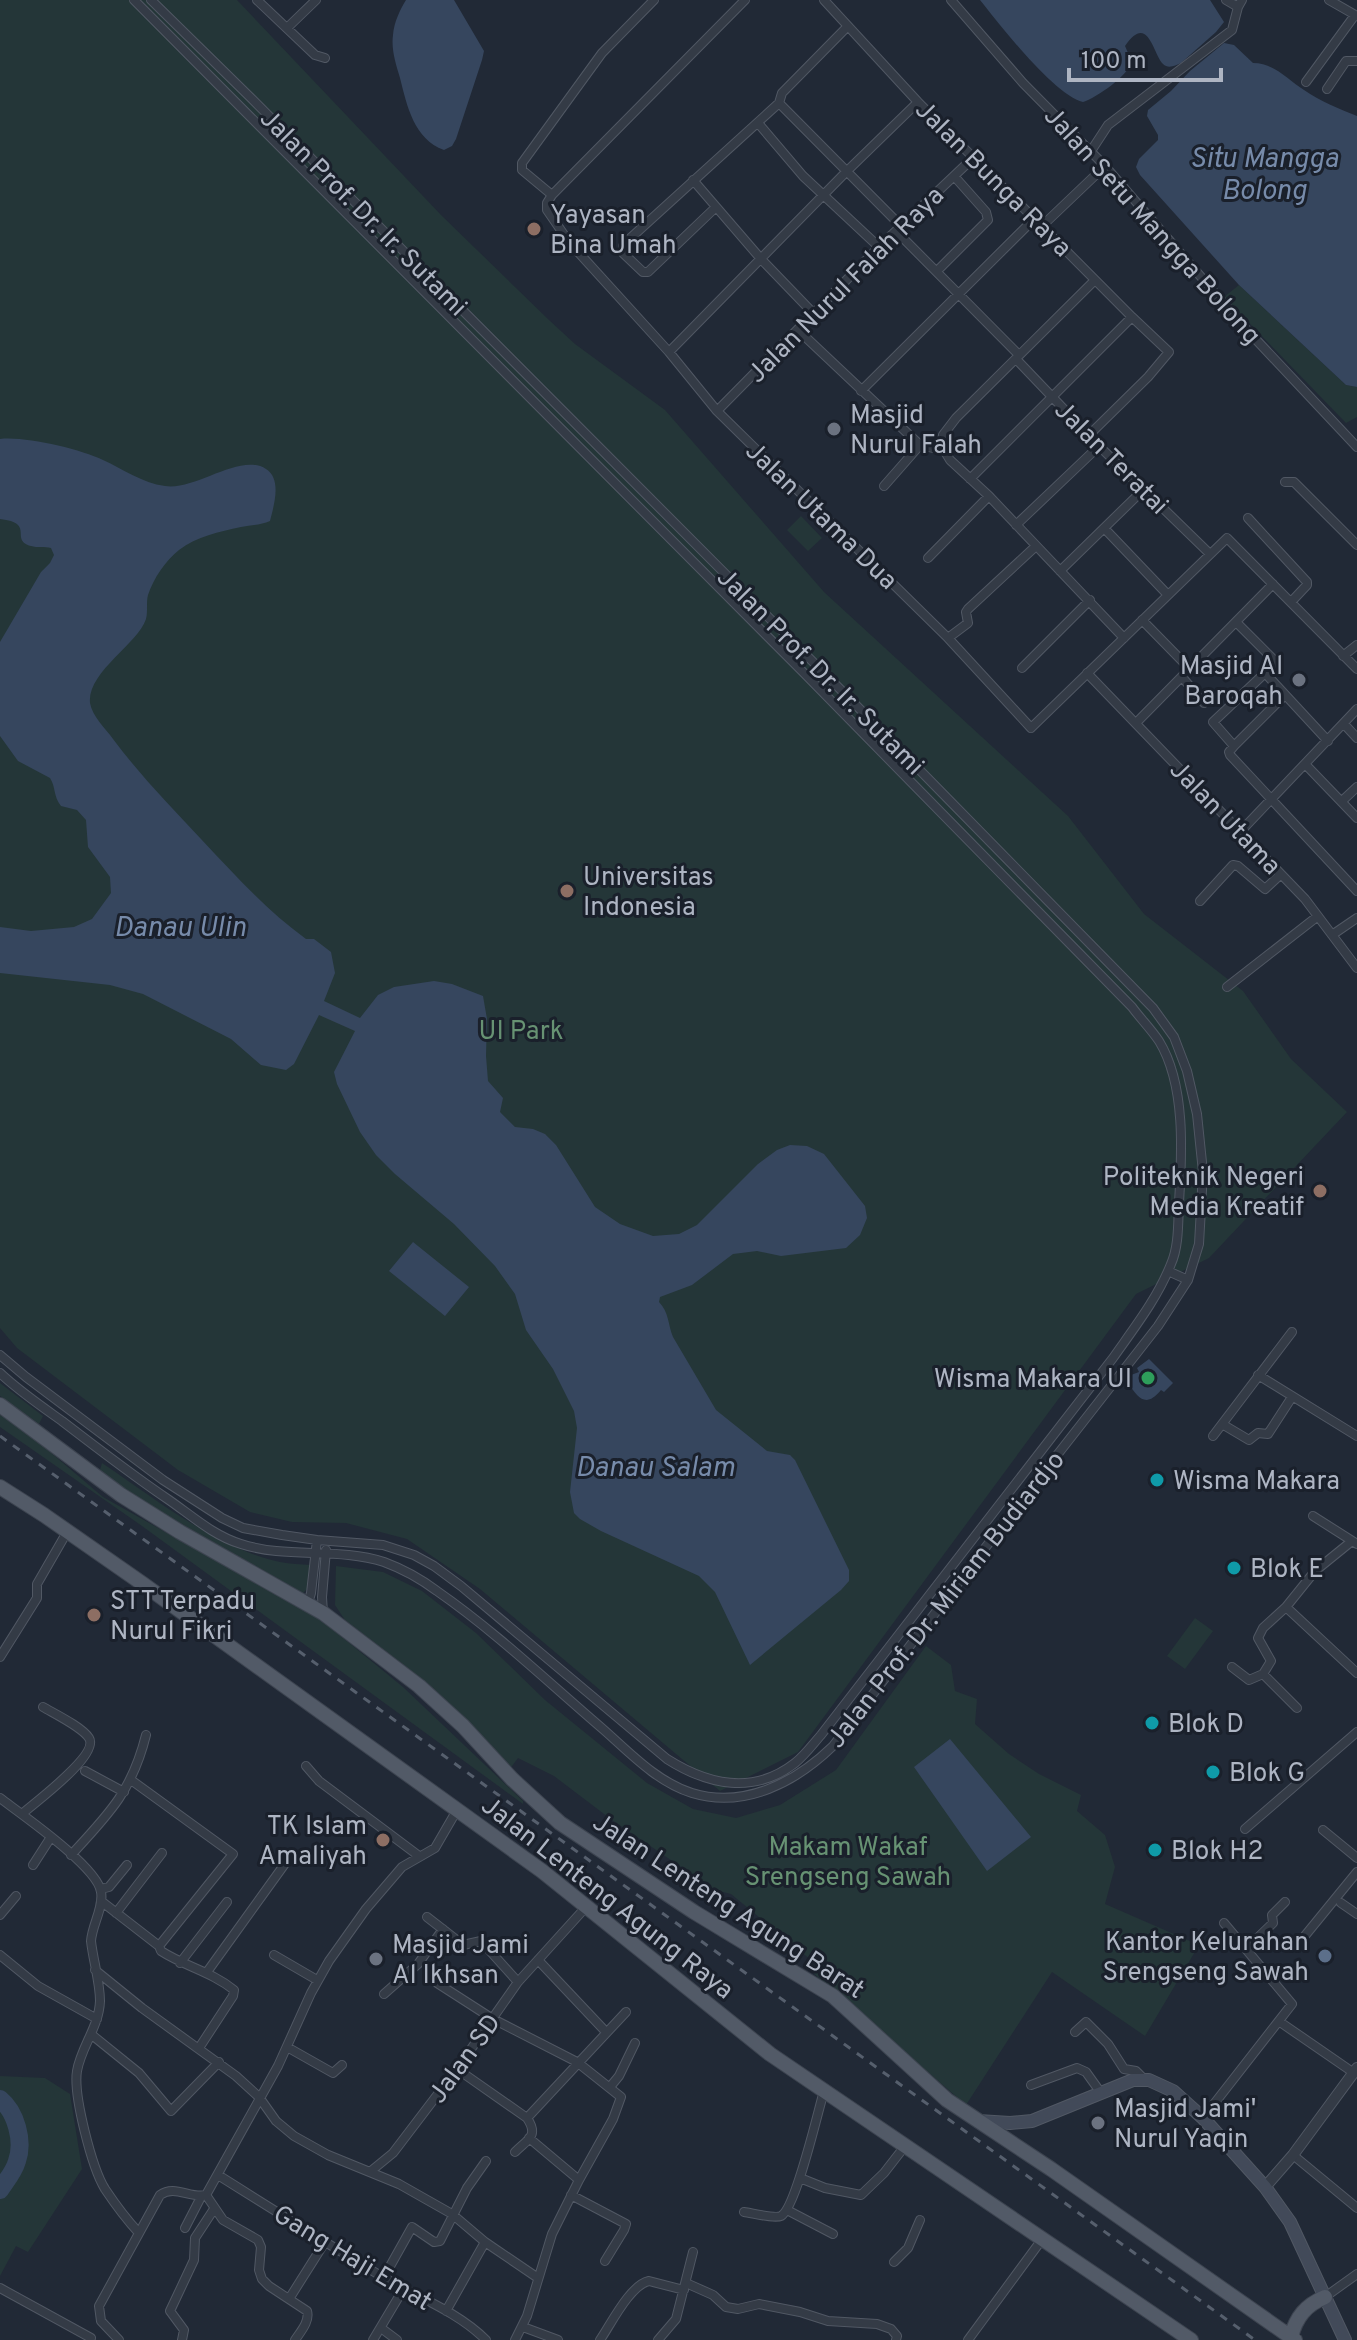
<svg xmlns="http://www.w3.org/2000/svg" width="1357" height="2340" viewBox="0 0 1357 2340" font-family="Overpass,sans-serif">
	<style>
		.green { fill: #243638 }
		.water { fill: #36465e }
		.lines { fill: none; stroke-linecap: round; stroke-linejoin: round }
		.river { stroke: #36465e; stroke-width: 18 }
		.minor-casing { stroke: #515864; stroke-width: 10 }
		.tertiary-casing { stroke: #515864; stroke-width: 12 }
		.secondary-casing { stroke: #515864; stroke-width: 14 }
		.primary-casing { stroke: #3d4450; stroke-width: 16 }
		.minor { stroke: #343b46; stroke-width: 8 }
		.tertiary { stroke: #343b46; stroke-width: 10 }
		.secondary { stroke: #424a59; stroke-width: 12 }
		.primary { stroke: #525a67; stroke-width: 14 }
		.rail { stroke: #565f6d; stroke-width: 3; stroke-dasharray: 8 8; stroke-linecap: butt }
		.education-dot { fill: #8d6e63; stroke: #1a202b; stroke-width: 3 }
		.worship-dot { fill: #6b7280; stroke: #1a202b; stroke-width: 3 }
		.leisure-dot { fill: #2e9e5b; stroke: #1a202b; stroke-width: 3 }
		.culture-dot { fill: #0f9aa8; stroke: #1a202b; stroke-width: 3 }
		.service-dot { fill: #5c6f8a; stroke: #1a202b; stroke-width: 3 }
		.labels { text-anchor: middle; stroke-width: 6; stroke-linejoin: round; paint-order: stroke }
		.street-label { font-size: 26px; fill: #aeb5c3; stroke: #1a202b }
		.poi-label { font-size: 26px; fill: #aeb5c3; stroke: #1a202b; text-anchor: start }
		.park-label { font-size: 26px; fill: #679273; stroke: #1a202b }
		.water-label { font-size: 28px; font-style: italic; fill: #778baa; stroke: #1a202b }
	</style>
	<rect width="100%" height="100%" fill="#212936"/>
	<!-- green -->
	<path class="green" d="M0,0H237L441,215L549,320L575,344L665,410L824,592L1068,816L1144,914L1243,991L1291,1059L1347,1112L1209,1258L1136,1294L798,1752L720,1791L480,1589L407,1539L346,1523L292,1522L250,1512L178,1470L17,1348L0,1328Z
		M1239,285L1346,385L1357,387V417L1346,423L1224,297Z
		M801,516L822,538L808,551L787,530Z
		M0,1383L43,1416L39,1424L0,1396Z
		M0,1414L36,1440L103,1497L320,1619L403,1687L523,1801V1804L142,1526L0,1427Z
		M102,1463C156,1499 216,1548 280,1562C290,1564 301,1564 311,1565L308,1588L303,1593L134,1497L100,1470Z
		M336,1566L383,1572L422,1591L476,1633L545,1700L647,1783L693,1809L736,1818L780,1805L836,1770L926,1646L951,1665L955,1691L977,1699L975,1724L1009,1754L1039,1774L1081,1795L1077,1811L1105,1835L1115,1867L1105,1904L1199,1945L1145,2036L1052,1972L966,2105L805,1966L811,1960L731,1894L715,1890L612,1820L554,1776L518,1758L509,1770L476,1732L409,1669L345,1620L335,1605Z
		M1195,1618L1213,1631L1185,1669L1167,1656Z
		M0,2076L45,2078L70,2094L82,2169L28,2252L16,2246L0,2276Z"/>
	<!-- water -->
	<path class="water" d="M406,0H454L484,51L482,60L456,139L452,146L444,150C414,139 407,106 400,78C396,64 391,50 393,35C394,22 400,10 406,0Z
		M980,0H1210L1224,22L1216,32L1181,63C1175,66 1168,69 1163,64C1153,54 1148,12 1125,46L1132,62C1127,76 1098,97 1083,102C1055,96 999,24 980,0Z
		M1224,43L1234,45L1253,63C1274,63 1287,79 1304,90C1320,101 1339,109 1357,116V387L1346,385L1239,285L1140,175L1136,167L1139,159L1158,140V135L1147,116L1148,110L1171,91L1190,71Z
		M0,439C25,436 80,449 103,460C123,469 142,483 165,486C195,491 240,452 266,469C282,479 274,505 270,521C261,525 251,525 241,527C219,532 197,536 179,550C166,560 153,579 148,595C146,602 148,611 146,619C138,644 87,672 90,703C92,716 106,729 113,739C140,775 170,806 201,839C234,874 267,911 306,939H314L331,952L335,973L324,1001L360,1018L378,995L394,987L434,981L452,984L483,996L487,1019L486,1056L488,1081L503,1098L500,1112L515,1127L533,1129L545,1134L556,1145L595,1207L620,1224L653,1236L679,1234L697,1225L758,1164L777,1150L790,1145L807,1146L824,1154L865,1206L867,1218L860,1235L846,1248L781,1256L757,1251L733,1254L692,1285L660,1297L659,1302C669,1312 668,1325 673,1337L716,1410L767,1451L790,1455L795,1460L849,1570V1581L841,1590L750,1665L715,1592L699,1576L601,1531L580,1519L574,1513L570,1492L577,1428L574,1411L553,1369L526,1330L515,1294L495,1266L454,1224L395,1174L376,1155L360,1132L337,1084L334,1072L355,1031L319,1015L294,1064L286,1070L261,1065L231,1039L143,994L110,985L0,973V927L31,931L74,927L92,919L111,893L110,877L88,847L86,820L77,810L61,806C53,796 56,787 50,778L18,761L0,736V642L41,572L50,563L54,555L51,548C45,546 37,548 31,546C9,540 36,523 0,519Z
		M413,1242L469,1287L445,1316L389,1271Z
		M1149,1359L1173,1383L1164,1392L1161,1390C1146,1408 1139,1399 1128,1383L1131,1375L1139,1372L1137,1368Z
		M950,1739L1031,1837L987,1871L914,1767Z"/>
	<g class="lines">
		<!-- river -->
		<path class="river" d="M0,2099C16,2112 24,2141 17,2161C14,2172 6,2181 0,2190"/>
		<defs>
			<path id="minor" d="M257,0L315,55L325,58
				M745,0L552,195L547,203V210L569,242L669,352L717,411L948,638L1031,728L1227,538L1357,669
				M824,0L918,102L1132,317L1169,352L1148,377L1089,435
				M951,0L1023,83L1105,166L1247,330L1357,447
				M1226,0L1238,7L1242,0
				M1329,0L1357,16
				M287,28L316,0
				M1306,82L1355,15
				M1327,89L1346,61H1357
				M779,103L901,226
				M758,123L803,176L879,247
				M1091,151L1108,125L1232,30L1238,7
				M693,180L761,259L814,314
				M552,195L522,170V163L602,53L654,0
				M716,207L648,272H643L623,253V246L625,243L779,103L782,93L848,26
				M1042,226L1105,166
				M896,231L1019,355
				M937,271L988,220L986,212L954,176
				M798,330L920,445L933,448L941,445
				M669,352L846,172L918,102
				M1016,359L1099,446L1210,554
				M861,391L1034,219
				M717,411L879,247L974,157
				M941,445L950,460L989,496L1124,638
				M941,445L943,435L956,418L1095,280
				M970,479L1132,317
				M1285,482H1294L1357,545
				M884,486L920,445
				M1248,518L1307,582V585L1291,602
				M1016,525L1099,446
				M1104,528L1168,595
				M928,558L989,496
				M1060,571L1144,489
				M1142,620L1189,668
				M1236,622L1273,659L1272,665L1265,673
				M948,638L968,623L966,612L968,609L1036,546
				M1343,656L1357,645
				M1022,668L1090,600
				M1087,673L1305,899L1357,968
				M1182,677L1204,703
				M1285,695L1234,746L1213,722L1265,673L1328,741
				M1136,723L1273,584
				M1344,724L1357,738
				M1234,746L1229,752L1230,755L1357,891
				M1305,764L1357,818
				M1342,801L1357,787
				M1240,832L1357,709
				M1200,901L1233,865L1238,866L1265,889L1280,875
				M1332,935L1357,918
				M1227,987L1318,916
				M1168,1271L1188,1280
				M0,1355L26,1377L163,1480L222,1518L243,1528L282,1535L317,1540L383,1545L414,1555L434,1566L461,1586L667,1759C708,1785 754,1795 795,1763C805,1755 813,1744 821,1735L1113,1358C1134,1328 1157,1299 1171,1264C1179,1246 1178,1223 1179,1203C1182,1154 1186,1085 1159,1041C1151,1029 1140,1018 1132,1007L803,672L134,0
				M0,1373C19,1391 41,1406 62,1421C97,1448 132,1475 169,1500C192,1516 214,1536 241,1544C287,1559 338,1547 384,1562C403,1569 421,1579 437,1591C496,1632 549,1683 604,1730C630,1753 657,1782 692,1793C745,1809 796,1782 833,1746L1018,1505L1158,1326L1188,1280L1199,1244L1203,1172L1197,1114L1187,1071L1174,1037L1153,1008L849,698L251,98L151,0
				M1258,1375L1357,1436
				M1222,1424L1249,1440L1258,1433L1268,1434L1292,1397
				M1213,1436L1292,1332
				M1313,1516L1357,1544
				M308,1603L311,1593L317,1540
				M1286,1607L1357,1673
				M323,1613L322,1597L326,1550
				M0,1657L37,1598V1584L67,1532
				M1232,1667L1249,1680L1263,1674L1271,1661L1258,1638L1263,1628L1286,1607L1315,1571L1352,1541
				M1263,1674L1297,1708
				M306,1766L319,1781L419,1856
				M85,1771L124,1792
				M131,1780L233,1854L159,1946
				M0,1798C21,1814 98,1867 101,1892C104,1907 92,1925 91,1941C93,1960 100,1982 100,2001C99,2027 81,2047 77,2071C73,2095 92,2168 105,2189C115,2204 127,2220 139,2233
				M22,1814C34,1803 100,1755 89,1738C82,1727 55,1714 43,1707
				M1245,1829L1357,1732
				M1323,1830L1357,1858
				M71,1855C109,1814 132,1791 146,1735
				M33,1865L51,1837
				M101,1889L109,1887L127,1865
				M101,1901L159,1946L161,1951C184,1966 212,1972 234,1990L233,1996L199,2048
				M1341,1903L1357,1914
				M116,1913L162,1853
				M0,1915L16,1896
				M427,1917L463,1945L481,1941L518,1982
				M1299,1943L1357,1872
				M1246,1949L1273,1923L1272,1915L1285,1902
				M0,1955L38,1986L97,2019
				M274,1955L317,1980
				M538,1960L606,2032
				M180,1963L227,1902
				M95,1970L142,2008L236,2076L259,2097L276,2121L294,2136L328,2155L399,2184L452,2214L485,2242L538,2278
				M207,1972L292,1854
				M437,1983L493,2019L577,2062L621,2097L613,2119L579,2180L552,2234L527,2316L515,2340
				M384,1994L418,1964L443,1929
				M1280,2022L1354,2073
				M1075,2032L1086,2022L1108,2044L1124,2069L1136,2071L1145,2080
				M92,2035L139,2073L171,2111L219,2062
				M287,2047L333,2073L342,2065
				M457,2069L527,2118C539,2136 528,2139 515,2152
				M1031,2085L1077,2068L1086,2072L1101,2093
				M610,2087L619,2076L635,2043
				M527,2118L626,2012
				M1203,2118L1292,2004L1224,1923
				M529,2138L579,2180
				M1293,2155L1357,2208
				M371,2171L393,2153L457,2069L518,1982L586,1907
				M218,2175C272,2209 326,2243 381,2276C415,2296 457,2311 486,2340
				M800,2178L825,2188L861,2195L884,2173L905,2146
				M206,2195L223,2220L258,2240L261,2247L259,2270L262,2279L269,2286L307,2311C310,2321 301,2331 295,2340
				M571,2195L626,2224L624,2230L605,2261
				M787,2210L833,2234
				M744,2212C752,2213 775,2219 781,2216C796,2208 818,2111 824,2091
				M185,2228L201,2197
				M894,2262L908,2248L920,2220
				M384,2277L412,2227L434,2242L440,2241L467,2188L486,2161
				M686,2283L713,2295L726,2307L738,2309L759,2304L800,2312L828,2321L877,2324L891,2329L897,2336L896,2340
				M0,2288L91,2338
				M1325,2297L1357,2274
				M289,2299L325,2242
				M446,2311L485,2242
				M523,2327L558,2340
				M381,2328L397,2340
				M119,2340L101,2321L99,2306L160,2195C175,2184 190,2199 206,2195L278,2066L311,1993L329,1961L366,1909L402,1867L435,1848L457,1810
				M182,2340L184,2330L170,2311L194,2260L195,2238L214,2209
				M373,2340L404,2288
				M600,2340C611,2324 630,2285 649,2281L684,2290
				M658,2340L676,2319L693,2252
				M968,2340L1043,2238"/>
			<path id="tertiary" d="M1265,2187L1293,2155L1357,2068"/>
			<path id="secondary" d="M978,2121L1010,2123L1032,2121L1133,2080H1149L1173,2091L1203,2118L1265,2187L1290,2222L1345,2340"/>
			<path id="primary" d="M0,1405L121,1495L180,1532L323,1613L419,1686L463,1726L512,1779L560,1823L694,1912L833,1996L947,2100L1051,2169L1295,2340
				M0,1487L44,1515L143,1584L542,1871L770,2054L1191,2340
				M1291,2337C1296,2317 1306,2305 1325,2297"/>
		</defs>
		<!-- minor casing -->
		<use href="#minor" class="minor-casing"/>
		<!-- tertiary casing -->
		<use href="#tertiary" class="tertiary-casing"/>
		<!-- secondary casing -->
		<use href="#secondary" class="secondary-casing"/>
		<!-- primary casing -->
		<use href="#primary" class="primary-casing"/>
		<!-- minor -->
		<use href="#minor" class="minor"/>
		<!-- tertiary -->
		<use href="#tertiary" class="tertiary"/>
		<!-- secondary -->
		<use href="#secondary" class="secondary"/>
		<!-- primary -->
		<use href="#primary" class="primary"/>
		<!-- rail -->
		<path class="rail" d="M0,1436L1255,2340"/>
	</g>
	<!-- markers -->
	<g class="education-dot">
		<circle cx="534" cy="229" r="8"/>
		<circle cx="567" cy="891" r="8"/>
		<circle cx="1320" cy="1191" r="8"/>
		<circle cx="94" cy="1615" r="8"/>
		<circle cx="383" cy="1840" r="8"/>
	</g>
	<g class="worship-dot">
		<circle cx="834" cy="429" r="8"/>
		<circle cx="1299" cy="680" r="8"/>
		<circle cx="376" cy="1959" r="8"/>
		<circle cx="1098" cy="2123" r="8"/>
	</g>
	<circle class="leisure-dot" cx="1148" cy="1378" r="8"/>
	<g class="culture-dot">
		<circle cx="1157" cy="1480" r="8"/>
		<circle cx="1234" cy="1568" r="8"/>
		<circle cx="1152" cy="1723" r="8"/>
		<circle cx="1213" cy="1772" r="8"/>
		<circle cx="1155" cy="1850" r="8"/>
	</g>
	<circle class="service-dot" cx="1325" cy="1956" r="8"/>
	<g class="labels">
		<!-- street labels -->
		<g class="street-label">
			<text transform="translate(994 178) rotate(45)" y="9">Jalan Bunga Raya</text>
			<text transform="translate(364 212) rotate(45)" y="9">Jalan Prof. Dr. Ir. Sutami</text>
			<text transform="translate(1153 225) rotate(48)" y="9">Jalan Setu Mangga Bolong</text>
			<text transform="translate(845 284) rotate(-45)" y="9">Jalan Nurul Falah Raya</text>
			<text transform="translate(1112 457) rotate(45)" y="9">Jalan Teratai</text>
			<text transform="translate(822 515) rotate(44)" y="9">Jalan Utama Dua</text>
			<text transform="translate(821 671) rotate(45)" y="9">Jalan Prof. Dr. Ir. Sutami</text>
			<text transform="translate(1226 817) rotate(46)" y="9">Jalan Utama</text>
			<text transform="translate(945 1599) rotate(-52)" y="9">Jalan Prof. Dr. Miriam Budiardjo</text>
			<text transform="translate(608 1897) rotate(38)" y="9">Jalan Lenteng Agung Raya</text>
			<text transform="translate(729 1905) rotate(33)" y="9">Jalan Lenteng Agung Barat</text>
			<text transform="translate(464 2058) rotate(-54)" y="9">Jalan SD</text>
			<text transform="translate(353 2257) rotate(31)" y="9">Gang Haji Emat</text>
		</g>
		<!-- poi labels -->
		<g class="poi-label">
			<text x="550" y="223">Yayasan<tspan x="550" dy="30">Bina Umah</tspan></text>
			<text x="850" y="423">Masjid<tspan x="850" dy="30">Nurul Falah</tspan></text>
			<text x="1283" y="674" text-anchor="end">Masjid Al<tspan x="1283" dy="30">Baroqah</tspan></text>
			<text x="583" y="885">Universitas<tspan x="583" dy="30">Indonesia</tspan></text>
			<text x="1304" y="1185" text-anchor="end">Politeknik Negeri<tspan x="1304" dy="30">Media Kreatif</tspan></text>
			<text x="1132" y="1387" text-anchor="end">Wisma Makara UI</text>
			<text x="1173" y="1489">Wisma Makara</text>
			<text x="1250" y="1577">Blok E</text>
			<text x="110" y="1609">STT Terpadu<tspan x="110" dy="30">Nurul Fikri</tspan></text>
			<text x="1168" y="1732">Blok D</text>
			<text x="1229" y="1781">Blok G</text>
			<text x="367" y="1834" text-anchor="end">TK Islam<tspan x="367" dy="30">Amaliyah</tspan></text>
			<text x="1171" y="1859">Blok H2</text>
			<text x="1309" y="1950" text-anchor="end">Kantor Kelurahan<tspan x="1309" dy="30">Srengseng Sawah</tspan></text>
			<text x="392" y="1953">Masjid Jami<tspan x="392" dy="30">Al Ikhsan</tspan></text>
			<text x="1114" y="2117">Masjid Jami'<tspan x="1114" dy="30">Nurul Yaqin</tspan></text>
		</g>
		<!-- park labels -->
		<g class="park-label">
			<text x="521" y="1039">UI Park</text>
			<text x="848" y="1855">Makam Wakaf<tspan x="848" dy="30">Srengseng Sawah</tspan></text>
		</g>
		<!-- water labels -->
		<g class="water-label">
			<text x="1264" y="167">Situ Mangga<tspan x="1264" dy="32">Bolong</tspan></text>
			<text x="180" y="936">Danau Ulin</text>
			<text x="655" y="1476">Danau Salam</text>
		</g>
	</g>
	<!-- scale -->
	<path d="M1069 68v12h152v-12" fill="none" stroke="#aeb5c3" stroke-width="4"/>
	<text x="1081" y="68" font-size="24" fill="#aeb5c3" stroke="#1a202b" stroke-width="6" paint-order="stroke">100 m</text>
</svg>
